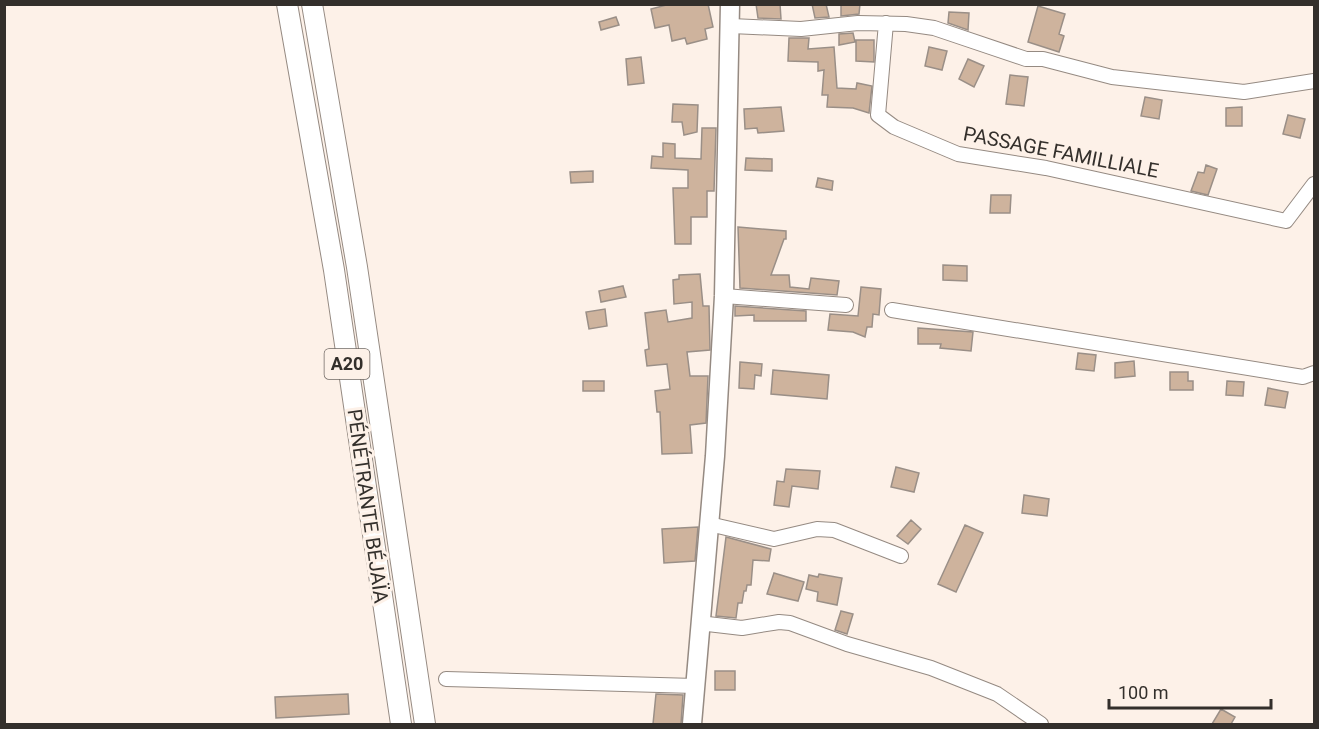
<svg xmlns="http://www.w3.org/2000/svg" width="1319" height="729" viewBox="0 0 1319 729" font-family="Roboto,sans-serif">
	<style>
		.building { fill: #ceb39d; stroke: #9a8f87; stroke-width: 1.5 }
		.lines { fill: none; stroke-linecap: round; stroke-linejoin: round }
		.minor-casing { stroke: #958a82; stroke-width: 16 }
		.major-casing { stroke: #958a82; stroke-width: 21 }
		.highway-casing { stroke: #958a82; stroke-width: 22 }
		.minor { stroke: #fff; stroke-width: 14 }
		.major { stroke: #fff; stroke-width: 18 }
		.highway { stroke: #fff; stroke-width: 20 }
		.labels { text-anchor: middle; stroke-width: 6; stroke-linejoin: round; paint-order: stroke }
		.shield { fill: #fdf1e8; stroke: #706964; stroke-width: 1.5 }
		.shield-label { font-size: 18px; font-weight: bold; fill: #332f2b }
		.street-label { font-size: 20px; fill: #332f2b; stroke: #fdf1e8 }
	</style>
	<rect width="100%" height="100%" fill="#fdf1e8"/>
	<!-- building -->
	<path class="building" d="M670,4H708L713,27L705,29L707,39L687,44L685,38L672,41L669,25L655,28L651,9Z
		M756,4H780L781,19L758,18Z
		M812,4H826L829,17L815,18Z
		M841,4H860L859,14L841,16Z
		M1038,6L1065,14L1059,34L1064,36L1059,52L1028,42Z
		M949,12L969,13L968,30L948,23Z
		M616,17L619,25L601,30L599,22Z
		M853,33L855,42L839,45V34Z
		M789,38H809L808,49L834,47L837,88L856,89L857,83L872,86L869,113L853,108L827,107L828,95H822L824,70L818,71V62L788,61Z
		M856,40H874V62L856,61Z
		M929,47L947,51L942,70L925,66Z
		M641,57L644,83L628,85L626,59Z
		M968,59L984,66L974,87L959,79Z
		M1010,75L1028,77L1024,106L1006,104Z
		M1145,97L1162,100L1159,119L1141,116Z
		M673,104L698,105L697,132L684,135L682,122H672Z
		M781,107L784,131L758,133L757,128L745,129L744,109Z
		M1242,107V126H1226V108Z
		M1288,115L1305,119L1300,138L1283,134Z
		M702,128H716L714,191H707V217H691V244H675L673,188H688V170L651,168L652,156L663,157V143L675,144V158L701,159Z
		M746,158L772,159V171L745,170Z
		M1206,165L1217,169L1208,195L1191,191L1198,172L1204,173Z
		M593,171V182L571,183L570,172Z
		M818,178L833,181L832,190L816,187Z
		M991,195H1011L1010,213H990Z
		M738,227L786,231V239H784L771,275H789L790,287L809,289L811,278L839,281L837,295L740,288Z
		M943,265L967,266V281L943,280Z
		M700,274L703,306H709L710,350L687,352L690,376H708L706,423L690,425L692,453L662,454L660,412H657L655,391L670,389L667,364L647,366L645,350L649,349L645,313L666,310L668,322L692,318V302L674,304L673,280L679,279V275Z
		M623,286L626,297L601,302L599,291Z
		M861,287L881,289L879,315L873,314L872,327H867L865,337L853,332L828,330L830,314L858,316Z
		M735,306L806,311V321H754V315L735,316Z
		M605,309L607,326L589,329L586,312Z
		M918,328L973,332L971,351L940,348L941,344H918Z
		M1078,353L1096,355L1094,371L1076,369Z
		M1134,361L1135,376L1115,378V363Z
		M740,362L762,364L761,376L755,375L754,389L739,388Z
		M773,370L829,375L827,399L771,394Z
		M1170,372H1188V381H1193V390H1170Z
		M583,381H604V391H583Z
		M1227,381L1244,382L1243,396L1226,395Z
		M1268,388L1288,392L1285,408L1265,405Z
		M896,467L919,473L914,492L891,487Z
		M786,469L820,471L818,489L792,486L789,507L774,505L777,481L784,482Z
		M1024,495L1049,499L1047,516L1022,513Z
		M911,520L921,529L908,544L897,536Z
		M965,525L983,533L956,592L938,584Z
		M698,527L695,561L664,563L662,529Z
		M726,537L771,549L769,561L753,560L751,585H747L746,591H744L742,603H738L736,618L716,616Z
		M774,573L804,582L798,601L767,594Z
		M819,574L842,578L837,605L817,601L818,592L806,589L809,575L818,577Z
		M841,611L853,614L847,634L835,630Z
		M715,671H735V690H715Z
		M348,694L349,714L276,718L275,697Z
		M656,694L683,695L681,724H653Z
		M1221,709L1235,717L1231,724H1212Z"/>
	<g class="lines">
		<defs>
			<path id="minor" d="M886,23L878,115L894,127L958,154L1046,168L1286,221L1314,184
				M731,26L801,29L858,23L906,24L934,28L1026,59H1043L1112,77L1244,92L1314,81
				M724,296L846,305
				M892,310L1303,377L1314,373
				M709,524L774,539L817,529L834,530L901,556
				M699,623L742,628L779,622L790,623L847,644L931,668L997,694L1041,724
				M446,679L695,686"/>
			<path id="major" d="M692,724L715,456L724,296L730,4"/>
			<path id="highway" d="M287,4L334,270L401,724
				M312,4L357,267L425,724"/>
		</defs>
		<!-- minor casing -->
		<use href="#minor" class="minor-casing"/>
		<!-- major casing -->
		<use href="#major" class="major-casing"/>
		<!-- highway casing -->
		<use href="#highway" class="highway-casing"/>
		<!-- minor -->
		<use href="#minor" class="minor"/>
		<!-- major -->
		<use href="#major" class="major"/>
		<!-- highway -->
		<use href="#highway" class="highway"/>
	</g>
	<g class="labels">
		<!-- shield labels -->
		<rect class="shield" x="324.5" y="349" width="45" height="30" rx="4.5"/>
		<g class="shield-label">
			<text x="347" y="370">A20</text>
		</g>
		<!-- street labels -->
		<g class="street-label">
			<text transform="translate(1061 152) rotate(11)" y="7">PASSAGE FAMILLIALE</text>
			<text transform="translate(368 506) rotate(82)" y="7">PÉNÉTRANTE BÉJAÏA</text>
		</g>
	</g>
	<!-- border -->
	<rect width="1319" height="729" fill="none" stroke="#332f2b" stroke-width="12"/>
	<!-- scale -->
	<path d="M1109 699v9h162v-9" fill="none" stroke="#332f2b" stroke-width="3"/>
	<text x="1118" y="699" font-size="18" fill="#332f2b" stroke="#fdf1e8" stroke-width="4.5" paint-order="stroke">100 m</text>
</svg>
